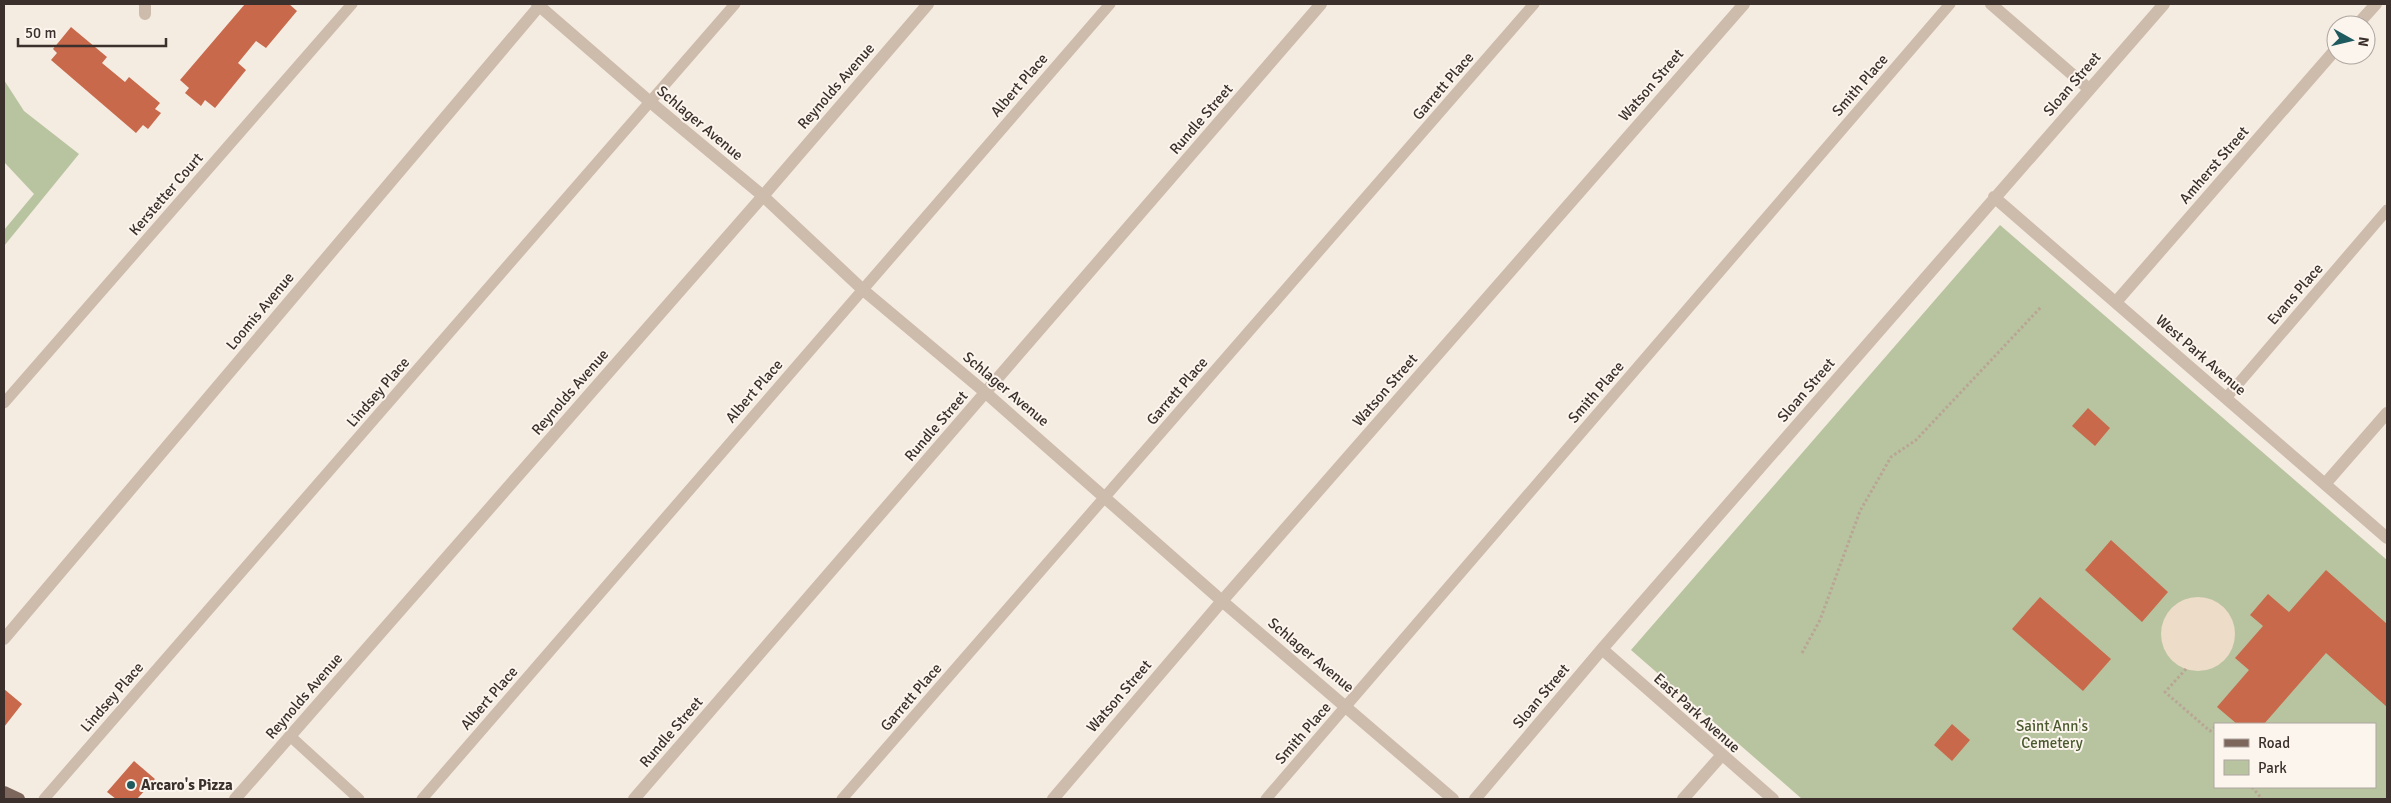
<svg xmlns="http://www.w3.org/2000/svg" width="2391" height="803" viewBox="0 0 2391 803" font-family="Signika,sans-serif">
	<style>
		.green { fill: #b8c4a0; fill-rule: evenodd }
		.plaza { fill: #ecdcc8 }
		.building { fill: #c8694b }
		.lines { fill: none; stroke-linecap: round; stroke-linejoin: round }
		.path { stroke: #b9a596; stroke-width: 3; stroke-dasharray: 2.5 2.5; stroke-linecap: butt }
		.lane { stroke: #cdbbac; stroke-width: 11 }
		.street { stroke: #cdbbac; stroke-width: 12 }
		.primary { stroke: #7d675c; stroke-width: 12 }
		.poi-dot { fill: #1f5a5e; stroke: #fbf5ee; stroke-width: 2 }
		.labels { text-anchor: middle; stroke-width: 4; stroke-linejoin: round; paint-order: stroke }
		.street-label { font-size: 15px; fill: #3b302b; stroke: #fbf5ee }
		.park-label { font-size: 15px; fill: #4a5a2e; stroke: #fbf5ee }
		.poi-label { font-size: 15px; font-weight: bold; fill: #3b302b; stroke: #fbf5ee; text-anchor: start }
	</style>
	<rect width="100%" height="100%" fill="#f4ebe1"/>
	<!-- green -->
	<path class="green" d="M4,80L24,111L79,154L4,246V230L34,194L4,162Z
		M2000,225L2387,560V799H1802L1631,650ZM2215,724H2375V787H2215Z"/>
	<!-- plaza -->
	<path class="plaza" d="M2161 634a37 37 0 1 1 74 0a37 37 0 1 1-74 0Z"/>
	<!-- building -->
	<path class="building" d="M245,4H289L297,11L266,48L256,41L238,63L246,70L215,108L205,100L201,106L185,93L189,88L180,80Z
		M71,27L107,57L102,63L125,82L129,77L160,103L155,109L161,113L148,129L143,125L136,133L51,60L57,53L53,49Z
		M2088,408L2110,428L2095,446L2072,426Z
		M2111,540L2168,592L2142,622L2085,570Z
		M2326,570L2387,624V707L2326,653L2264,724H2237L2217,707L2249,670L2235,658L2263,626L2250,615L2268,594L2289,612Z
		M2040,597L2111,659L2083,691L2012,629Z
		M4,689L22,704L4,727Z
		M1952,724L1970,740L1952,761L1934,745Z
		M134,761L155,779L137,799H116L107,792Z"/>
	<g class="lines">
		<!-- path -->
		<path class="path" d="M1802,653L1820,620L1860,511L1891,457L1916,440L2041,307
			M2186,669L2165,692L2210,731L2215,727
			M2252,787L2262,799"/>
		<!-- lane -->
		<path class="lane" d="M2226,398L2387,210
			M4,403L352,4
			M290,736L359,799
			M44,799L735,4
			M422,799L1110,4
			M842,799L1534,4
			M1266,799L1950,4"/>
		<!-- street -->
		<path class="street" d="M537,4L649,101L763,196L862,289L986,393L1222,601L1453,799
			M1991,4L2089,89
			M145,14V4
			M2357,25L2376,4
			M1994,197L2387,538
			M2116,302L2336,49
			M2325,484L2387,413
			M4,639L541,4
			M1602,649L1773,799
			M235,799L763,196L928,4
			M634,799L1321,4
			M1053,799L1222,601L1744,4
			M1475,799L1602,649L2164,4
			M1683,799L1721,756"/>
		<!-- primary -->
		<path class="primary" d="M4,792L19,799"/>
	</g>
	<!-- markers -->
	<circle class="poi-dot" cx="131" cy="785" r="5"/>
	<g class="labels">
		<!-- street labels -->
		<g class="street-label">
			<text transform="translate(2072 84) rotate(-49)" y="5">Sloan Street</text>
			<text transform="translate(1019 85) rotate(-49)" y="5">Albert Place</text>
			<text transform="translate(1651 85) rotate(-49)" y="5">Watson Street</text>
			<text transform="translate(1860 85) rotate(-49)" y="5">Smith Place</text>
			<text transform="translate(836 86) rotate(-49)" y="5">Reynolds Avenue</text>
			<text transform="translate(1443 86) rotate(-49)" y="5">Garrett Place</text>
			<text transform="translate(1201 119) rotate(-49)" y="5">Rundle Street</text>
			<text transform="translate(700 123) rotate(40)" y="5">Schlager Avenue</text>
			<text transform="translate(2214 165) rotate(-49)" y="5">Amherst Street</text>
			<text transform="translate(166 194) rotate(-49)" y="5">Kerstetter Court</text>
			<text transform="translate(2295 294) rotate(-49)" y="5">Evans Place</text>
			<text transform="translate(260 311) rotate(-50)" y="5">Loomis Avenue</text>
			<text transform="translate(2201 355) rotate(41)" y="5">West Park Avenue</text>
			<text transform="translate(1006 389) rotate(40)" y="5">Schlager Avenue</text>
			<text transform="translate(1385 390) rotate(-49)" y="5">Watson Street</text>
			<text transform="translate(1806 390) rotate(-49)" y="5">Sloan Street</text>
			<text transform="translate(754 391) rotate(-49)" y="5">Albert Place</text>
			<text transform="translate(1177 391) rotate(-49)" y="5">Garrett Place</text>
			<text transform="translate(378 392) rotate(-49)" y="5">Lindsey Place</text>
			<text transform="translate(570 392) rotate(-49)" y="5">Reynolds Avenue</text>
			<text transform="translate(1596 392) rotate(-49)" y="5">Smith Place</text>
			<text transform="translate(936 426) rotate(-49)" y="5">Rundle Street</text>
			<text transform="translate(1311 655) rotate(40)" y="5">Schlager Avenue</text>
			<text transform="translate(304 696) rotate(-49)" y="5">Reynolds Avenue</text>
			<text transform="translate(1119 696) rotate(-49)" y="5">Watson Street</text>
			<text transform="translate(1541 696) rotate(-50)" y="5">Sloan Street</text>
			<text transform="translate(112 697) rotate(-49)" y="5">Lindsey Place</text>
			<text transform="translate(911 697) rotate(-49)" y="5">Garrett Place</text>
			<text transform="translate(489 698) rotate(-49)" y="5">Albert Place</text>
			<text transform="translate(1697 713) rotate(42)" y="5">East Park Avenue</text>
			<text transform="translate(671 732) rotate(-49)" y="5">Rundle Street</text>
			<text transform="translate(1303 733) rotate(-49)" y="5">Smith Place</text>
		</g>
		<!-- park labels -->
		<g class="park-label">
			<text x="2052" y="731">Saint Ann's<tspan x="2052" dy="17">Cemetery</tspan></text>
		</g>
		<!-- poi labels -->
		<g class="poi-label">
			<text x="141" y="790">Arcaro's Pizza</text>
		</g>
	</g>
	<!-- border -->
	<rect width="2391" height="803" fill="none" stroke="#3b302b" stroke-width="10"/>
	<!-- legend -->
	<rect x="2214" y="723" width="162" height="65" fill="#fbf5ee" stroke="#aea6a0"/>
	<rect x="2224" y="739" width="25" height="8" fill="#7d675c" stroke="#aea6a0"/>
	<text x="2258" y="748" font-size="15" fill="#3b302b">Road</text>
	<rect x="2224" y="760" width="25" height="15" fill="#b8c4a0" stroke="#aea6a0"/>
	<text x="2258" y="773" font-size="15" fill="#3b302b">Park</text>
	<!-- north arrow -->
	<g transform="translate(2351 40) rotate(98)"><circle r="24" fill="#fbf5ee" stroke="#aea6a0"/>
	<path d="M0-4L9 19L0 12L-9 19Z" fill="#1f5a5e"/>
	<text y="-8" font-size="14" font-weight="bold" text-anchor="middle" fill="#3b302b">N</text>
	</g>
	<!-- scale -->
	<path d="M18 38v8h148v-8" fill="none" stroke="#3b302b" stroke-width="2.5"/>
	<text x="25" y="38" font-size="15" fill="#3b302b" stroke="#fbf5ee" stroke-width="4" paint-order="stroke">50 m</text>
</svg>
